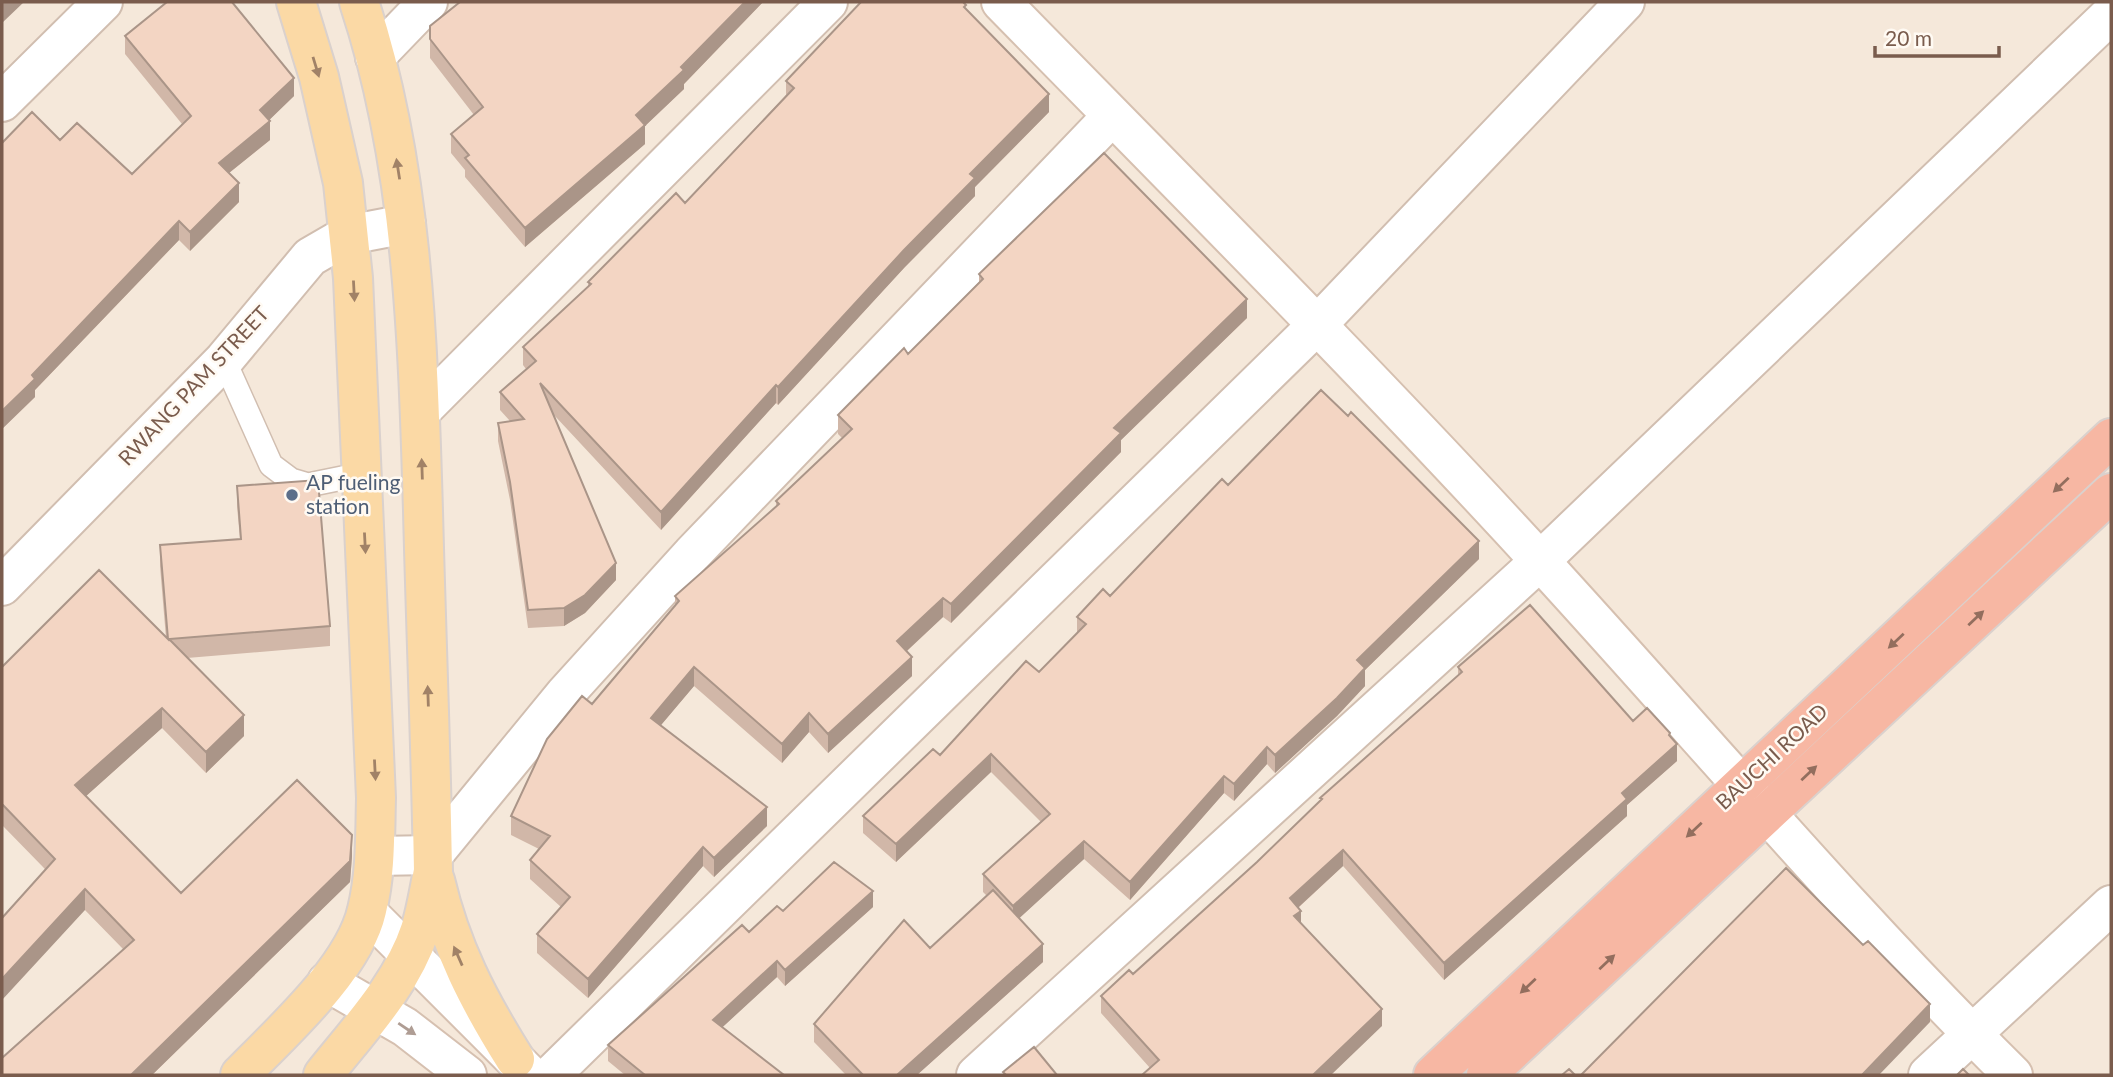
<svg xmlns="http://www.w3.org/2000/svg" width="2113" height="1077" viewBox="0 0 2113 1077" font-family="Lato,sans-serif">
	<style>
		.residential { fill: #f5e8da }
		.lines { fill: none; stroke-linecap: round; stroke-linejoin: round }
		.lane-casing { stroke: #d1beb0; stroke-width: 26 }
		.street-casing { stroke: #d1beb0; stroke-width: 42 }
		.secondary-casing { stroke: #d6c0b0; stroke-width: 42 }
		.primary-casing { stroke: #dad1cd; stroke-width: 42 }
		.highway-casing { stroke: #dad1cd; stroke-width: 42 }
		.lane { stroke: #fff; stroke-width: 23 }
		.street { stroke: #fff; stroke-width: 38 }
		.secondary { stroke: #fff; stroke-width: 38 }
		.primary { stroke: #fbd9a5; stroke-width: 38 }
		.highway { stroke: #f7b7a3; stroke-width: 38 }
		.wall { fill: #d1b7a8 }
		.shaded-wall { fill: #aa9588 }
		.building { fill: #f3d5c3; stroke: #aa9588; stroke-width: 2 }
		.oneway { fill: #a18267 }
		.oneway2 { fill: #936e5e }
		.oneway3 { fill: #af9d94 }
		.service-dot { fill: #5c6f8a; stroke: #fffaf3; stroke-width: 2.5 }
		.labels { text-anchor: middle; stroke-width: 5; stroke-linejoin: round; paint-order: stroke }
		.street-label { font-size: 21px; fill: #7a5c4d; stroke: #fffaf3 }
		.service-label { font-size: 21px; fill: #4e5e75; stroke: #fffaf3; text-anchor: start }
	</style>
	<rect width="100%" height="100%" fill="#fdf6ec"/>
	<!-- residential -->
	<path class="residential" d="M2,2H2111V1075H2Z"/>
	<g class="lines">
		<defs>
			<path id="lane" d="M224,360L271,465L291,480L308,485L362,474"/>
			<path id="street" d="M375,57L428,2
				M2,102L103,2
				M420,412L828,2
				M2,586L224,360L310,257L348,235L406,224
				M375,856L433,855L565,694L692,554L1112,116
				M551,1075L1317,325L1625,2
				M976,1075L1540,561L2111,14
				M1928,1075L2111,905"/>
			<path id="secondary" d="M1001,2C1182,187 1366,371 1541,562C1698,733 1848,912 2013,1075
				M367,912L530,1075
				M327,982L405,1027L467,1075"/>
			<path id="primary" d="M435,880C451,948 478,1000 515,1059
				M240,1075C281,1033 354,968 367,910C376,873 375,835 376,798L353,278L343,183L319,77L296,2
				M323,1075C358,1031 402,985 420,930C426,911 429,891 433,871C431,751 426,631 423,511C418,340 413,165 359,2"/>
			<path id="highway" d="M1433,1075L2111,438
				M1486,1075L2111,493"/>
		</defs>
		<!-- lane casing -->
		<use href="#lane" class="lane-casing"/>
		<!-- street casing -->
		<use href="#street" class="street-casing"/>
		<!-- secondary casing -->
		<use href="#secondary" class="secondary-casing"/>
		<!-- primary casing -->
		<use href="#primary" class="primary-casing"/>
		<!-- highway casing -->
		<use href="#highway" class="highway-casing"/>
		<!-- lane -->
		<use href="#lane" class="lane"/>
		<!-- street -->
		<use href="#street" class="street"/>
		<!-- secondary -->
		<use href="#secondary" class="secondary"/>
		<!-- primary -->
		<use href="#primary" class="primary"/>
		<!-- highway -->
		<use href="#highway" class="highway"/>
	</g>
	<!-- wall -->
	<path class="wall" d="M460,2H763L684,84V89L645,126V144L525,247L465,177V170L451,153V134L474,115L430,58V26Z
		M966,9L1049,112L975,187V196L904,268L778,405L776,403L661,530L554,415L616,580L585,613L564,626L528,628L510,500L498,441V423L510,421L500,410V392L526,369L523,365V347L588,287V282L685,203L786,95V81Z
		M125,36L294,96L269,120L270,140L229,173L239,202L190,251L179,240L35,390V397L2,429V143L60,140L132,174L182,124L125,54Z
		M979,274L1247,318L1121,440V452L951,623L943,617L907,651L912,676L828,753L809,732L782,763L694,686L660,726L767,826L714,877L703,866L588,998L537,953V934L561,907L530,879V860L539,849L511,835V816L592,704L675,606V596L776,507V501L842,438L838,434V415L908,354L979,282Z
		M1228,485L1479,559L1365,670V686L1337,716L1275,773L1267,764L1234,801L1224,793L1130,900L1084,859L1019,918L1043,962L917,1075H846L814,1042V1024L930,948L987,896L983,892V874L1041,822L991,772L896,862L863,833V816L940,755L1039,672L1077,633V617L1110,596Z
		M237,486L330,626V646L187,658L244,736L206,773L162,728L86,796L181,893L352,856L350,882L152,1075H2L123,949L2,825V667L166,638L160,566V545L240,539L237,506Z
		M1458,667L1633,721L1670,737L1677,761L1627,805V816L1444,980L1343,866L1298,908L1301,923L1382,1026L1150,1068L1101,1013V996L1133,974L1257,862L1320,801V798L1458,675Z
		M873,907L785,986L777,977L722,1027L784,1075H625L608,1061V1045L749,932L783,911Z"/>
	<!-- shaded-wall -->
	<path class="shaded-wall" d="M4,2H24L2,23V4Z
		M745,2H763L684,84V89L645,126V144L525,247V228Z
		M294,78V96L260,129V110Z
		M1049,94V112L975,187V196L904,268L778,405V387L970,174Z
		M270,121V140L219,181V163Z
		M239,183V202L190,251V232Z
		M179,221V240L35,390V397L2,429V411L32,375Z
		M1247,299V318L1121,440V452L951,623V604L1114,428Z
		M776,385V403L661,530V512Z
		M1479,541V559L1365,670V686L1337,716L1275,773V755L1357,660Z
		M616,563V580L585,613L564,626V608Z
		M943,598V617L897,660V641Z
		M912,657V676L828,753V734Z
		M694,667V686L651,737V718Z
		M162,708V728L75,806V785Z
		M809,713V732L782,763V744Z
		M244,715V736L206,773V752Z
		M1670,733V750L1677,744V761L1627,805V816L1444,980V963L1622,793Z
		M1267,747V764L1234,801V784Z
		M991,754V772L896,862V844Z
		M1224,776V793L1130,900V882Z
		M767,807V826L714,877V858Z
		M352,835V856L350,882L152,1075H131Z
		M1084,841V859L1013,924V906Z
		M703,847V866L588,998V979Z
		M1343,850V866L1290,915V898Z
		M85,889V910L2,1000V979Z
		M873,891V907L785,986V970Z
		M1301,911V928L1294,916Z
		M1043,944V962L917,1075H897Z
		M777,961V977L713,1036V1020Z
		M1930,1004V1022L1879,1075H1862Z
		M1382,1009V1026L1331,1075H1313Z"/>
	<!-- building -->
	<path class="building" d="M167,2H232L294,78L260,110L270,121L219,163L239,183L190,232L179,221L32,375L35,379L2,411V143L32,112L60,140L77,123L132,174L191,116L125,36Z
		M460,2H745L681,67L684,70L636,115L645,125L525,228L465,158L469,155L451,134L483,107L430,39V26Z
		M861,2H963L966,5L964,7L1049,94L970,174L975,178L904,250L778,387L776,385L661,512L540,383L616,563L585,595L564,608L528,610L510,482L498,423L524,419L500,392L536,361L523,347L591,284L588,282L676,193L685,203L794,88L786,81Z
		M1104,153L1247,299L1114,428L1121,433L951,604L943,598L897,641L912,657L828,734L809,713L782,744L694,667L651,718L767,807L714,858L703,847L588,979L537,934L570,897L530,860L550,836L511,816L547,739L582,696L592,704L679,601L675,596L779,504L776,501L852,429L838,415L904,348L908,354L983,279L979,274Z
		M1321,390L1348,416L1351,412L1479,541L1357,660L1365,668L1337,698L1275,755L1267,747L1234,784L1224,776L1130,882L1084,841L1013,906L983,874L1050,814L991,754L896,844L863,816L933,749L940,755L1026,661L1039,672L1086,624L1077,617L1103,589L1110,596L1222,479L1228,485Z
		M318,480L330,626L169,639L244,715L206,752L162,708L75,785L181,893L297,780L352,835L350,861L131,1075H2V1058L134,940L85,889L2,979V918L55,859L2,804V667L99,570L168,639L160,545L241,539L237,486Z
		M1530,605L1633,721L1647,708L1670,733L1669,735L1677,744L1622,793L1627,799L1444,963L1343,850L1290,898L1301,911L1294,916L1382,1009L1313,1075H1142L1159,1060L1101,996L1129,970L1133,974L1257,862L1322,799L1320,798L1462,672L1458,667Z
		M834,862L873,891L785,970L777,961L713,1020L784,1075H645L608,1045L742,925L749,932L777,906L783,911Z
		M1786,868L1863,945L1868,941L1930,1004L1862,1075H1581Z
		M993,890L1043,944L897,1075H863L814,1024L904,920L930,948Z
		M1034,1047L1057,1075H1006L1003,1072Z
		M1569,1069L1575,1075H1562Z
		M1963,1069L1969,1075H1957Z"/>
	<!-- one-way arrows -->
	<defs><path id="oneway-solid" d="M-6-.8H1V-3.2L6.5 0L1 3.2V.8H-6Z" transform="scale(1.75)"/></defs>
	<g class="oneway">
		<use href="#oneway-solid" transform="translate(316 67) rotate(73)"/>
		<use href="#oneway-solid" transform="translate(398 169) rotate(-99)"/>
		<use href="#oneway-solid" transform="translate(354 291) rotate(87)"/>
		<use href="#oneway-solid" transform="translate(422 469) rotate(-92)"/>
		<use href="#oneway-solid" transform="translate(365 543) rotate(87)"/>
		<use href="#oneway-solid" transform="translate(428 696) rotate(-92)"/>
		<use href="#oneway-solid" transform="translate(375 770) rotate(87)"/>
		<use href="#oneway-solid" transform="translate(458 956) rotate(-114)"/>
	</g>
	<g class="oneway2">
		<use href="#oneway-solid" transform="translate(2061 485) rotate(137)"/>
		<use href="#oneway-solid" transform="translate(1976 618) rotate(-43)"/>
		<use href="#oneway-solid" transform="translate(1896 641) rotate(137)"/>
		<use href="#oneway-solid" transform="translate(1809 773) rotate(-43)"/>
		<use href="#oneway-solid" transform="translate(1694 830) rotate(137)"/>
		<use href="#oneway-solid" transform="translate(1607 962) rotate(-43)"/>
		<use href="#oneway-solid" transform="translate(1528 986) rotate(137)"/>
	</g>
	<use class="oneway3" href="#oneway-solid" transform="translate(407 1029) rotate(34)"/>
	<!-- markers -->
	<circle class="service-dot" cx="292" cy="495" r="7"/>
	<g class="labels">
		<!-- street labels -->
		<g class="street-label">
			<text transform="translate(194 386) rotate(-47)" y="7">RWANG PAM STREET</text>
			<text transform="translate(1772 757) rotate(-43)" y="7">BAUCHI ROAD</text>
		</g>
		<!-- service labels -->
		<g class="service-label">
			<text x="306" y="490">AP fueling<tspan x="306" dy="24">station</tspan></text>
		</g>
	</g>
	<!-- border -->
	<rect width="2113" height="1077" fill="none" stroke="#7a5c4d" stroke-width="7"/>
	<!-- scale -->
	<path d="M1875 46v10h124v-10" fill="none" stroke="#7a5c4d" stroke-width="3.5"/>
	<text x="1885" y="46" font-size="21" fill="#7a5c4d" stroke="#fffaf3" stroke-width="5" paint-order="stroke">20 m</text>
</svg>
